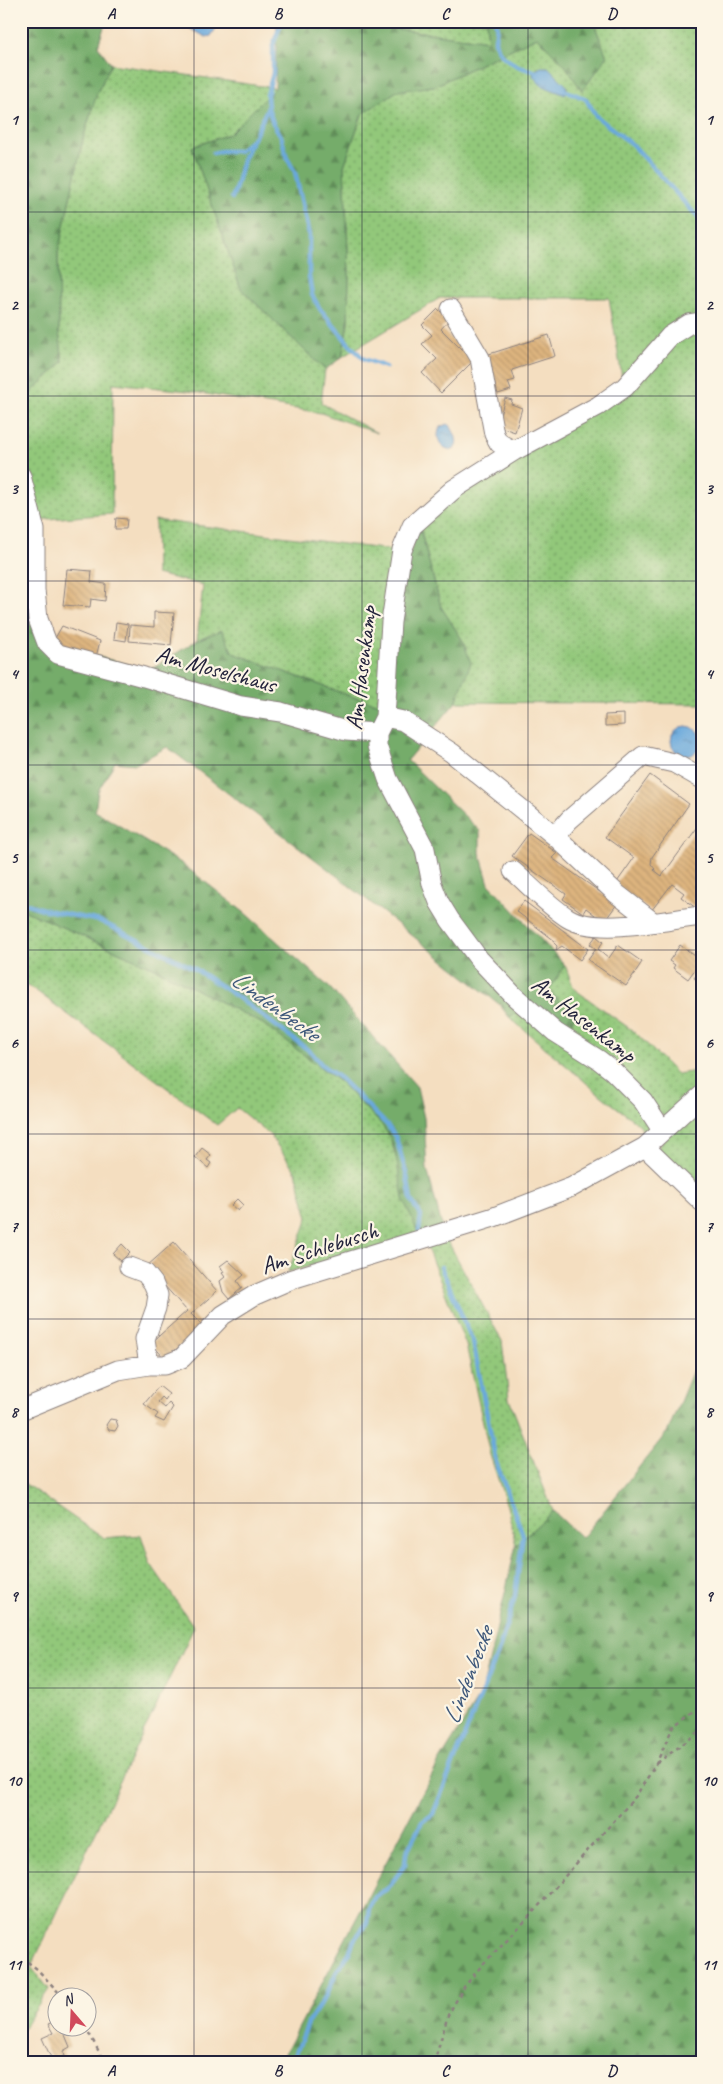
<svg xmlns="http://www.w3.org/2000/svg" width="723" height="2084" viewBox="0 0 723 2084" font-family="Caveat,sans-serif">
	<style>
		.grass { fill: url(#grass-dots); stroke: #5a755a }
		.forest { fill: url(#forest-firs); stroke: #4c6752 }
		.water { fill: url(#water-ripples); stroke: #46658c }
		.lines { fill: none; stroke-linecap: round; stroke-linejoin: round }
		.stream { stroke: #69a8dc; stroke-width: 4.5 }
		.building { fill: url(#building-back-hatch) }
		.minor-casing { stroke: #8b807e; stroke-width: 21 }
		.path { stroke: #8b807e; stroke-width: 2.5; stroke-dasharray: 4 4; stroke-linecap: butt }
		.minor { stroke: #fff; stroke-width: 19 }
		.grid { fill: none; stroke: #22223b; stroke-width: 1; stroke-opacity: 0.55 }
		.labels { text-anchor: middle; stroke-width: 4.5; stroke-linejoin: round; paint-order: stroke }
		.street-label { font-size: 24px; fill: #22223b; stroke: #fcf5e5 }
		.water-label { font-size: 25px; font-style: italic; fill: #3e587b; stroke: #fcf5e5 }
		.neatline { fill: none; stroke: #22223b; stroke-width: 2 }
		.grid-label { font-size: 16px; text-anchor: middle; font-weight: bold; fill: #22223b }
	</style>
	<defs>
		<pattern id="grass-dots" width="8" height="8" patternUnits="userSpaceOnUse" patternTransform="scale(1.25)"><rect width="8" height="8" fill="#92c87a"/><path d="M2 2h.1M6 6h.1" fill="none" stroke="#77a265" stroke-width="1.8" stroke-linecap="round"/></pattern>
		<pattern id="forest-firs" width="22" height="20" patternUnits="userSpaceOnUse" patternTransform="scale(1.25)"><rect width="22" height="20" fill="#75ac6a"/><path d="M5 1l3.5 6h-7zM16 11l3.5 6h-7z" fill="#608c58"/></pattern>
		<pattern id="water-ripples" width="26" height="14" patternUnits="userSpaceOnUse" patternTransform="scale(1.25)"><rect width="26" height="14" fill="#69a8dc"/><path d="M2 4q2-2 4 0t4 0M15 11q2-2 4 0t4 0" fill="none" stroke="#5688b4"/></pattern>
		<pattern id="building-back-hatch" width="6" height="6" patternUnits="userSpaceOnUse" patternTransform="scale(1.25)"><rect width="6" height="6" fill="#ddb47e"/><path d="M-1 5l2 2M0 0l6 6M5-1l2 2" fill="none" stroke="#bd9a6e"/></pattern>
	</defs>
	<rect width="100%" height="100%" fill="#fcf5e5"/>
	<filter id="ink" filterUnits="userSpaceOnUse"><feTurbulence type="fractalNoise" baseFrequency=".02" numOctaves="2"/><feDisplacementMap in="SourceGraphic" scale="10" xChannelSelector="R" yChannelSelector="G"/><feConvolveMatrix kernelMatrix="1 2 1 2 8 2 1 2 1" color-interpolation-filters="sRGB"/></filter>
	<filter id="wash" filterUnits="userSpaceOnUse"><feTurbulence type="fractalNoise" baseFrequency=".0096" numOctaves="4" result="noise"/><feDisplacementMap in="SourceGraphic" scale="20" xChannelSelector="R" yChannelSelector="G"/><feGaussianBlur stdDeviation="1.12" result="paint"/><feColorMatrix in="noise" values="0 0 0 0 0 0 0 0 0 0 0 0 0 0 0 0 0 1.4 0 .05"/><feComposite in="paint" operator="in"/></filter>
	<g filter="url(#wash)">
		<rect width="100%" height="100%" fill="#f4dec0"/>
		<!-- grass -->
		<path class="grass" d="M360,21H486L488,41L391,28Z
			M593,21H702V319L622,378L609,298H440L342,357L348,323L349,272L344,166L362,114L397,91L434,86L537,37L564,64L583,90L607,57Z
			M111,64L275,88L229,134L192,147L241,289L325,370L321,403L377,433L321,413L188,391L113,383L112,514L35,520L33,504L21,465V402L63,362L59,332L58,253L83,139L97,93Z
			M702,329V704L456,702L470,663L463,641L441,607L419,524L510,460L569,428L673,339Z
			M155,520L399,551L381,705L353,697L233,653L210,634L197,640L203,585L156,574Z
			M21,909L153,967L263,1024L340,1082L382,1125L390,1137L420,1237L288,1272L308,1218L296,1172L270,1135L237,1108L217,1125L35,990L21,983Z
			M565,965L574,989L636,1033L677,1074L697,1071L702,1073V1090L665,1117L567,1032L549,990Z
			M523,1009L617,1080L652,1128L650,1135H644L640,1125L603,1097L509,1017Z
			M702,1101V1197L657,1149L669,1132Z
			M445,1236L502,1341L509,1399L553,1511L516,1545L507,1506L490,1455L466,1345L425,1243Z
			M21,1481L103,1538L141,1535L150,1563L194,1627L31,1967L49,1989L21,2032Z"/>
		<!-- forest -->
		<path class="forest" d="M21,21H106L98,46L111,64L97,93L83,139L58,253L59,332L63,362L21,402Z
			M277,21H360L391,28L488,41L486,21H593L607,57L582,91L564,64L537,37L434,86L397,91L362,114L344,166L349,272L348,323L342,357L325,370L241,289L192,147L229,134L275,88Z
			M21,465L33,504L44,643L150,670L197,640L222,630L233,653L353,697L381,704L402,577L419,525L441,607L463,641L471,663L456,702L407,760L480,831V853L489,884L565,965L549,990L574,1017L567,1032L530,1005L509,1017L499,1004L333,873L167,747L136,764L115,762L98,791L95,811L181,863L245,913L330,988L417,1087L424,1118L427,1169L443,1230L420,1237L403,1199L395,1150L390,1137L382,1125L340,1082L263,1024L153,967L21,909Z
			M702,1348V2063H280L439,1762L482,1692L516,1545L553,1511L582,1538L668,1431Z"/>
		<!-- water -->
		<path class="water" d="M190,21H219L220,22L211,36L206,37L189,28Z
			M541,67H548L566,85L567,91L565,95L541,85L533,76L534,71Z
			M447,424L450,425C454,433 461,443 453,450C440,449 435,439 440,427Z
			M671 741a15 15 0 1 1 30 0a15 15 0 1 1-30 0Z"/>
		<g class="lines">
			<!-- stream -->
			<path class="stream" d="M282,21L273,45V73L267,95L268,108L273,123L281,136L287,158L295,172L309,235V276L312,295L320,309L350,345L364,359L386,367
				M495,21C499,28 495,33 495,41C497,58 519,68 534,71
				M567,91L586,99L596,116L634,146L702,222
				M213,153L222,151H239L254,138L267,109
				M232,198C240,180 240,159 251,143
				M21,902L46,910L100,921L195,969L236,996L311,1052L322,1065L341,1079L387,1125L396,1138L407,1176L411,1200L421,1216L419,1231
				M292,2063L309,2021L327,1994L336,1973L349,1953L354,1940L367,1923L369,1908L375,1896L387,1889L405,1865L406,1853L422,1822L433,1814L499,1650L515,1596L523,1535L496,1462L473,1342L441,1267"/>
		</g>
		<g id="blocks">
			<!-- building -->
			<path class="building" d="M438,309L449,320L441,329L473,361L441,393L422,373L437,359L422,344L432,335L422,325Z
				M549,335L555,356L512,370L515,380L508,382L511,390L498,394L486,355Z
				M505,398L512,400L511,404L522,408L515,432L497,426Z
				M116,518L127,519L126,529H115Z
				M67,569L92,571L91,582L106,584L105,601L91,599L90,607L63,605Z
				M154,612L174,613L171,645L129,641L130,625L154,627Z
				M116,622L128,624L126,641L114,639Z
				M62,626L100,641L96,657L73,651L54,640Z
				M624,714V725L605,726V715Z
				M650,775L689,804L652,857L651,864L655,869L654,870L662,876L702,821V900L696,908L681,897L684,893L672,884L651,911L615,885L634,858L605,837Z
				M529,833L557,853L552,858L617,904L604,922L586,908L583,913L563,899L566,894L512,856Z
				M524,901L588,949L580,960L562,946L556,950L557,946L554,943L555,941L516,911Z
				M596,936L603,942L598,949L609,958L618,945L642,962L626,986L588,960L596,949L590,944Z
				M680,945L702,961V984L694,978L700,970L696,968L688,979L673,968L675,965L669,961Z
				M202,1148L211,1155L207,1160L211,1163L208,1168L195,1157Z
				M237,1199L243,1205L238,1211L231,1205Z
				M174,1242L217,1291L191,1314L203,1326L165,1359L151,1343L187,1311L147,1266Z
				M122,1244L130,1252L121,1261L113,1254Z
				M228,1260L244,1275L237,1281L242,1288L229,1299L223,1292L220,1281L225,1277L222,1273L224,1272L220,1266Z
				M159,1386L169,1394L165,1400L162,1397L158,1402L165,1408L169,1403L173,1407L164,1422L155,1418L158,1414L144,1404Z
				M110,1419L116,1420L118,1426L115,1431L109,1430L106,1425Z
				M58,2020V2026H70L63,2030L70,2047L63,2051L65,2056L53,2062L42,2038L53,2033L48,2024Z"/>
		</g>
	</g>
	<g filter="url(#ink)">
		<use href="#blocks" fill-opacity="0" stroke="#8b807e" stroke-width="1"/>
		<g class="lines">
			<defs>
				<path id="minor" d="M451,309L480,358L494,434L499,443L514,451
					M21,476L35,530V590L38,619L47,643L58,654L144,677L241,706L281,712L346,731L377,733
					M385,717L403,721L452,753L555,836
					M513,871C530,886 549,906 568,918C597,936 669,919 702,916
					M653,922L617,894L555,836L569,820L643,756L674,763L702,779
					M662,1130L643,1101L613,1071L599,1060L555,1032L514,996L479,959L450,920L439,902L432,884L425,849L388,779L377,746V733L385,717L391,622L402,550L412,526L454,489L514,451L598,406L625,387L670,336L689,324L702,322
					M645,1147L702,1202
					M129,1267L145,1273L153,1283L158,1295L156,1308L145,1339L149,1365
					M21,1410L118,1370L149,1365H165L182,1358L223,1315L255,1295L292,1279L494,1217L572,1187L645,1147L702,1095"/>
			</defs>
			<!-- minor casing -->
			<use href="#minor" class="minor-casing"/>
			<!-- path -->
			<path class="path" d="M700,944L702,945
				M657,1763L702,1730
				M21,1957L37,1969L62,1996
				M85,2026L103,2059L99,2063
				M434,2063L448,2015L464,1987L483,1964L527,1919L636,1796L656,1764L673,1727L702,1706"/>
			<!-- minor -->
			<use href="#minor" class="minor"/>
		</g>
	</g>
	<!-- grid -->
	<path class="grid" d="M194,21V2063M362,21V2063M528,21V2063M21,212H702M21,396H702M21,581H702M21,765H702M21,950H702M21,1134H702M21,1319H702M21,1503H702M21,1688H702M21,1872H702"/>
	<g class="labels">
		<!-- street labels -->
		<g class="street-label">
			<text transform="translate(361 668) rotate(-83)" y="8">Am Hasenkamp</text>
			<text transform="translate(216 669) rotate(15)" y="8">Am Moselshaus</text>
			<text transform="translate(584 1019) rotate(38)" y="8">Am Hasenkamp</text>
			<text transform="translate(319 1248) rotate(-18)" y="8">Am Schlebusch</text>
		</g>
		<!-- water labels -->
		<g class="water-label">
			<text transform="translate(276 1005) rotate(36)" y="9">Lindenbecke</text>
			<text transform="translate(467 1675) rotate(-69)" y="9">Lindenbecke</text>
		</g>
	</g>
	<!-- margin -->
	<rect width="723" height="2084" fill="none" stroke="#fcf5e5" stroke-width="55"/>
	<!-- north arrow -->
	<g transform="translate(72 2012) rotate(341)"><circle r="24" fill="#fcf5e5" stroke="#a5a1a1"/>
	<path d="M0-4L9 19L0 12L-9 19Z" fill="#d1495b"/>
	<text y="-8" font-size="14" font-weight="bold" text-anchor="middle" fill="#22223b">N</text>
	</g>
	<rect x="28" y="28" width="668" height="2028" class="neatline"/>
	<g class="grid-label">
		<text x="111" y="19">A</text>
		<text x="278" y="19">B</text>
		<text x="445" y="19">C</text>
		<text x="612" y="19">D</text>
		<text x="14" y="125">1</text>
		<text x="709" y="125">1</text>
		<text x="14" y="310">2</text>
		<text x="709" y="310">2</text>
		<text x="14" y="494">3</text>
		<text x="709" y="494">3</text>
		<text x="14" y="679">4</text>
		<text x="709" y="679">4</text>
		<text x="14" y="863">5</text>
		<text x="709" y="863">5</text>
		<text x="14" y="1048">6</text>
		<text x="709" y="1048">6</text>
		<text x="14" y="1232">7</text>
		<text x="709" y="1232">7</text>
		<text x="14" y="1417">8</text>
		<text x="709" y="1417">8</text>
		<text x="14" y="1601">9</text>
		<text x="709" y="1601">9</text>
		<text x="14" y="1786">10</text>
		<text x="709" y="1786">10</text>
		<text x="14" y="1970">11</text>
		<text x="709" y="1970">11</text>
		<text x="111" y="2076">A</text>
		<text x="278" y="2076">B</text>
		<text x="445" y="2076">C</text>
		<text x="612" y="2076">D</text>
	</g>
</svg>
